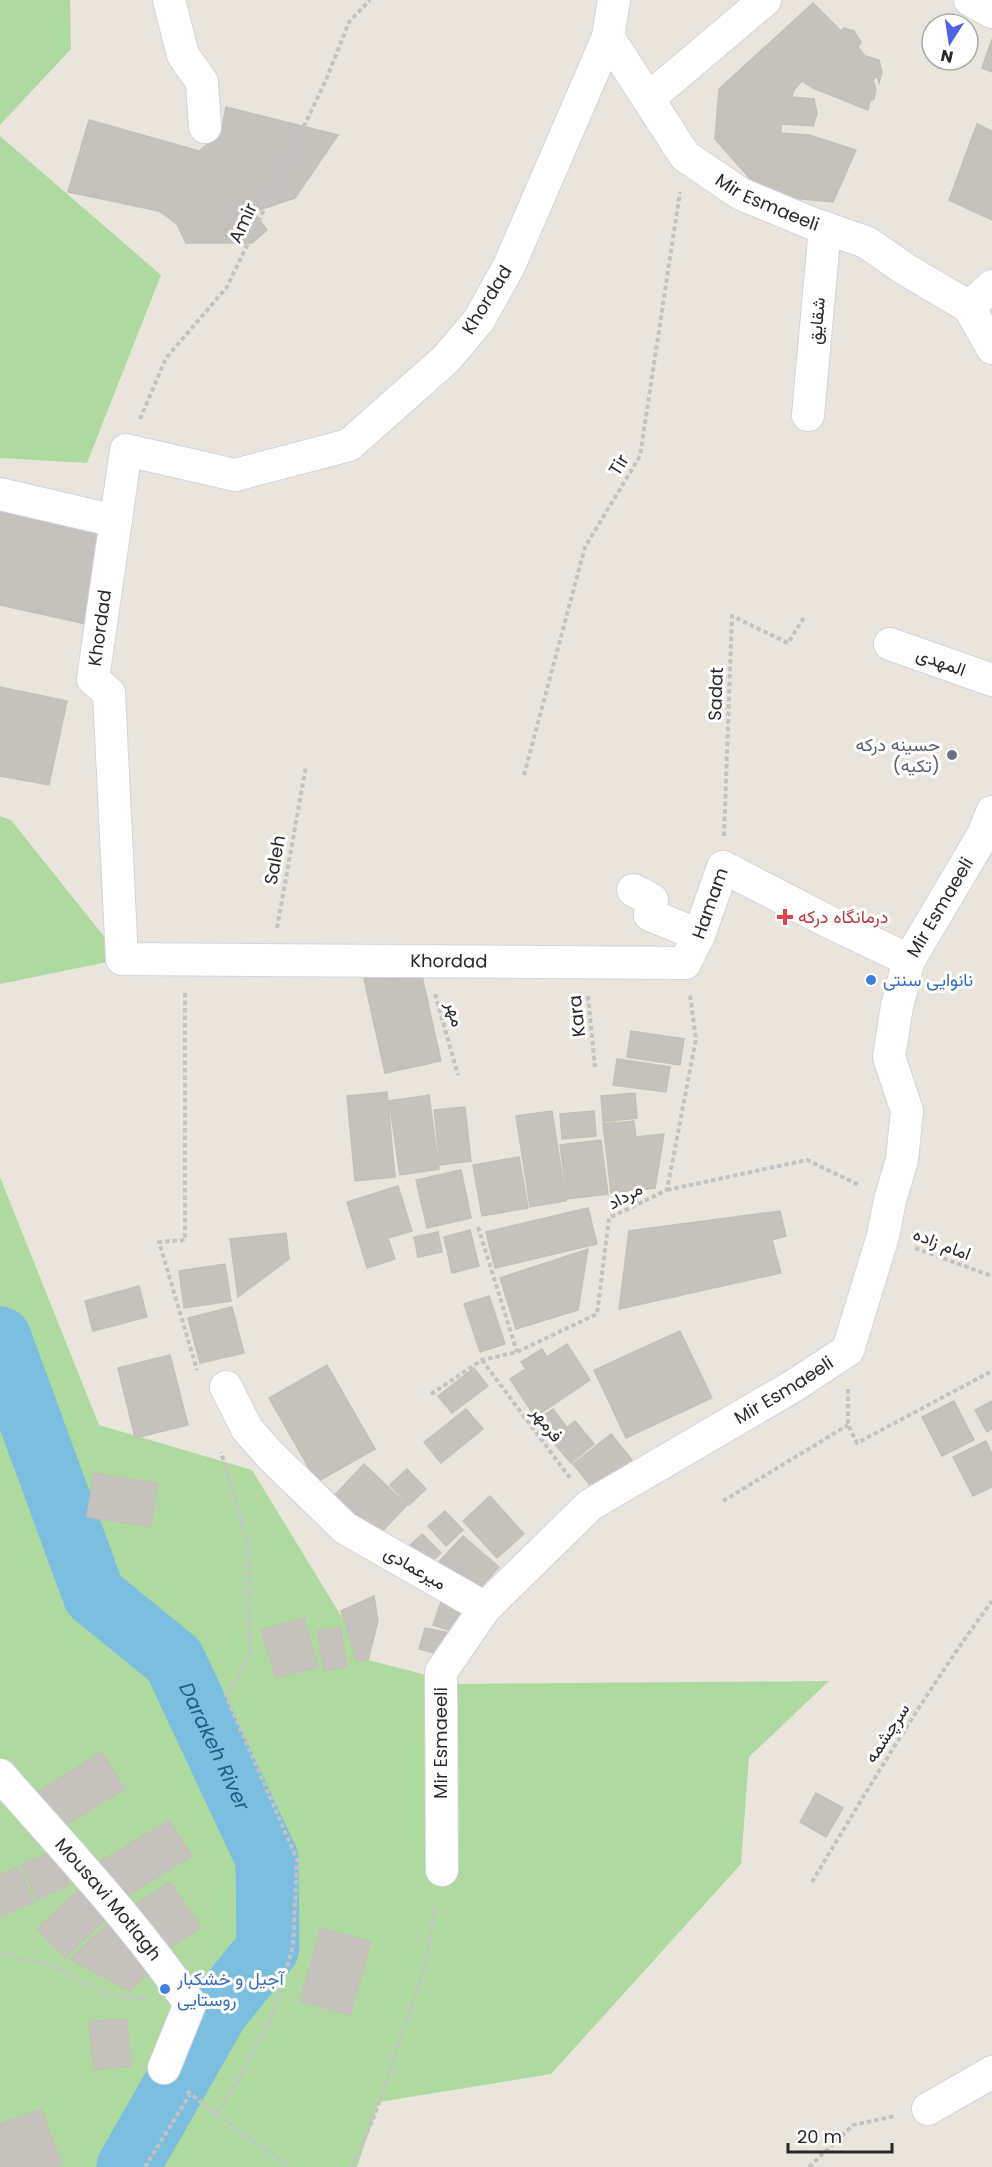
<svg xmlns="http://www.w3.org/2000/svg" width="992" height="2167" viewBox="0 0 992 2167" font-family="Poppins,Vazirmatn,sans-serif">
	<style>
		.green { fill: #afda9f }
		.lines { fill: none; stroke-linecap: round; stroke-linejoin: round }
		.river { stroke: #7bbedf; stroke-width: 63 }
		.building { fill: #c5c1bc; stroke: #c4c0b6; stroke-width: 1.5 }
		.street-casing { stroke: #d2d4e0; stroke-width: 34 }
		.path { stroke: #c3c3c3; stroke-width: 4; stroke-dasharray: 4.5 3; stroke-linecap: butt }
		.street { stroke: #fff; stroke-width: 32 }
		.worship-dot { fill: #6b7280; stroke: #fff; stroke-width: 2 }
		.health-dot { fill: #e0444e; stroke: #fff; stroke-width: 2 }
		.shop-dot { fill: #3f7fe0; stroke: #fff; stroke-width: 2 }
		.labels { text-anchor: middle; stroke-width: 6; stroke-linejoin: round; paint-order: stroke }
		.street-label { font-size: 18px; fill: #292929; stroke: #fff }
		.worship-label { font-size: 18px; fill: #5b616d; stroke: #fff; text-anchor: end }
		.health-label { font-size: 18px; fill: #be3a42; stroke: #fff; text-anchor: start }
		.shop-label { font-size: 18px; fill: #366cbe; stroke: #fff; text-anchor: start }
		.water-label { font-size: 20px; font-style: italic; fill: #1d5d88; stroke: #fff }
	</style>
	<rect width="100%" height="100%" fill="#e9e5dc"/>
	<!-- green -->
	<path class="green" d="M0,0H70L71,49L0,125Z
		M0,136L161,275L87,463L0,458Z
		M0,816L11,820L122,959L0,984Z
		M0,1177L99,1425L252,1470L368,1660L461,1684L829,1681L749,1757L741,1864L551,2074L379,2102L357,2167H0Z"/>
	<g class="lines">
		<!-- river -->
		<path class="river" id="s1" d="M0,1338L94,1595L174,1660L267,1859L268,1948L217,2011L128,2167"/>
	</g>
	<!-- building -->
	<path class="building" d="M813,3L841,31L844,28L854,31L861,42L858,47L865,56L879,60L882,72L879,83L877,76L873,80L876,90L874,99L870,101L868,110L813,88L802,81L794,90L792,97L814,99L817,114L813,126L781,124V133L809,135L856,150L833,202L792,198L752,181L715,139L719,89Z
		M992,39V72L982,68Z
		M226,107L338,135L295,198L253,212L267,230L252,243H186L177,224L159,211L68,192L89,120L199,151L221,133Z
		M977,124L992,131V220L949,200Z
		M0,511L111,535L91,625L0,605Z
		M0,687L67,701L49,785L0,776Z
		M420,967L441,1061L385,1073L364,979Z
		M631,1031L684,1039L680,1065L627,1057Z
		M617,1059L670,1067L666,1092L613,1085Z
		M387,1092L395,1177L355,1181L347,1096Z
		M635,1093L637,1118L603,1122L601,1096Z
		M429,1095L439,1169L400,1175L389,1101Z
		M465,1107L471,1161L440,1165L434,1110Z
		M552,1111L566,1201L530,1207L516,1116Z
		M594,1111L596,1136L562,1139L560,1114Z
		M634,1121L636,1137L664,1134L655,1188L611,1193L603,1124Z
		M601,1140L608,1194L567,1199L560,1145Z
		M519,1157L528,1208L482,1216L473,1165Z
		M461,1170L471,1218L427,1228L416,1180Z
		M398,1186L412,1231L388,1238L395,1259L367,1268L347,1202Z
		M588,1208L597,1244L495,1268L486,1232Z
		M780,1211L786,1236L772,1240L781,1273L619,1309L629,1231Z
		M470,1230L479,1266L452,1273L444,1237Z
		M438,1232L442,1252L418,1257L414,1237Z
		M286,1233L289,1259L238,1297L230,1239Z
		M588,1249L578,1310L516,1329L500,1278Z
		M225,1264L231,1301L184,1308L179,1271Z
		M139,1286L147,1317L93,1331L85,1301Z
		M489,1296L505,1344L480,1352L464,1304Z
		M232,1307L244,1353L200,1363L188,1318Z
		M680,1331L712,1398L626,1438L594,1370Z
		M567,1344L590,1380L535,1417L510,1379L526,1369L521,1362L542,1349L547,1357Z
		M170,1355L188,1425L135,1438L118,1368Z
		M327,1365L375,1449L317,1482L269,1398Z
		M474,1368L488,1386L452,1413L438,1396Z
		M954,1401L974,1440L942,1456L922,1417Z
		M992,1401V1429L987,1432L975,1410Z
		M466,1409L483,1429L441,1463L424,1442Z
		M553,1409L566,1426L551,1438L537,1420Z
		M575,1421L594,1444L571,1463L551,1440Z
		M611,1434L632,1460L594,1490L573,1464Z
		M986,1441L992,1454V1487L973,1496L953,1457Z
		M364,1464L407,1505L374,1540L331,1499Z
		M407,1469L426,1489L409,1505L390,1485Z
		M94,1473L158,1483L151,1527L87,1517Z
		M490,1496L524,1534L497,1558L463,1521Z
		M445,1511L463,1530L446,1546L428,1526Z
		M422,1534L441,1553L424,1569L405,1550Z
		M463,1536L499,1567L472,1597L436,1565Z
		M374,1596L378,1621L368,1660L357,1662L341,1611Z
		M443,1596L464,1603L454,1632L433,1625Z
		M304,1618L318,1667L276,1678L261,1630Z
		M340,1627L347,1667L324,1671L317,1631Z
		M425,1628L450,1633L445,1656L419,1649Z
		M102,1752L125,1789L54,1832L32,1795Z
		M816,1793L843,1808L826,1837L800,1822Z
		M169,1820L192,1856L122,1899L99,1862Z
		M54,1851L70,1885L37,1900L21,1865Z
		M18,1867L34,1902L1,1916L0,1875Z
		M170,1882L201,1927L160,1954L129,1909Z
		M83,1885L111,1914L65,1958L37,1929Z
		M113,1919L157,1966L129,1991L70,1959Z
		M321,1928L371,1942L350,2015L300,2001Z
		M126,2018L132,2066L94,2070L89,2022Z
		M41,2109L62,2164L54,2167H0V2124Z"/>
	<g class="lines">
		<defs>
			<g id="street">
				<path d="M169,0L183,55L202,82L205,127"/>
				<path id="s2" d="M614,0L608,37L509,266L479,320L446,359L349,445L235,475L126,450L93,679L109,693L122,959L685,963L699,935L723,867L831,923L909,960"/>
				<path d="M970,0L992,12"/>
				<path id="s3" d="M608,37L685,156L741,194L811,223L866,242L905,269L969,307L992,348"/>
				<path d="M648,99L765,0"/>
				<path d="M969,307L992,286"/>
				<path d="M808,415L825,228"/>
				<path d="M0,494L116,521"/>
				<path d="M890,644L992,680"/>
				<path d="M633,890L652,900L650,915L699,935"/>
				<path d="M226,1387L247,1429L270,1455L345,1528L485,1608"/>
				<path id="s4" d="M0,1775C64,1848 136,1924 190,2004L164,2068"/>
				<path id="s5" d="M442,1870L441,1672L485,1608L590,1505L795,1385L848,1350L883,1236L890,1200L902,1160L907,1111L889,1057L897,1006L909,960L983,835L992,812"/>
				<path d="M928,2109L992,2072"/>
			</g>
		</defs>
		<!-- street casing -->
		<use href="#street" class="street-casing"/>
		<!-- path -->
		<path class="path" d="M140,419L166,358L227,287L326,80L349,22L370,0
			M524,775L585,547L640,456L680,192
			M724,836L732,616L788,643L805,616
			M277,928L306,766
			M185,993V1240L159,1242L197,1370
			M435,994L458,1075
			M588,996L595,1067
			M667,1190L807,1160L859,1185
			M478,1227L517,1352
			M915,1248L992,1276
			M482,1360L570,1478
			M848,1389V1425L857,1443L992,1371
			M431,1394L482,1360L517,1352L597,1314L609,1218L667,1190L696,1039L690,995
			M723,1501L848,1425
			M812,1882C869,1787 926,1691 992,1601
			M0,1954L52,1965L108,1995L146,1999
			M187,2091L216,2114L290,2167
			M216,2114L243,2072L273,2015L293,1946L297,1859L226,1696L250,1657L248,1543L221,1452
			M145,2167L190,2094
			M351,2167L374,2117L424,1970L436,1903
			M809,2167L853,2125L896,2116"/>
		<!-- street -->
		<use href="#street" class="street"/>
	</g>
	<!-- markers -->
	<circle class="worship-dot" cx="952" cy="755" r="6"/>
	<path class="health-dot" d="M782 908h6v6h6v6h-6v6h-6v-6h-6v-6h6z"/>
	<g class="shop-dot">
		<circle cx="871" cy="980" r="6"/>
		<circle cx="165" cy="1989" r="6"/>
	</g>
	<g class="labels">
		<!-- street labels -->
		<g class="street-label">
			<text dy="6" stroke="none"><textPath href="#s3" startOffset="237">Mir Esmaeeli</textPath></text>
			<text transform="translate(243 223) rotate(-65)" y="6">Amir</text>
			<text transform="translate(487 300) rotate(-58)" y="6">Khordad</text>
			<text transform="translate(817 321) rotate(-85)" y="6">شقایق</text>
			<text transform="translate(619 465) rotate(-58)" y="6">Tir</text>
			<text transform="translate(100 628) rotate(-82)" y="6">Khordad</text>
			<text transform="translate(941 662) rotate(20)" y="6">المهدی</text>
			<text transform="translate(716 694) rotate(-88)" y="6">Sadat</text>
			<text transform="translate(275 860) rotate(-80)" y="6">Saleh</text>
			<text dy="6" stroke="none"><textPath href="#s5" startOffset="1188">Mir Esmaeeli</textPath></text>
			<text dy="6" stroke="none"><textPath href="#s2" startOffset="1906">Hamam</textPath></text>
			<text dy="6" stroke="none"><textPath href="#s2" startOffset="1605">Khordad</textPath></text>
			<text transform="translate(455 1014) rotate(74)" y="6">مهر</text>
			<text transform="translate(577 1016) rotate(-96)" y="6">Kara</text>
			<text transform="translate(625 1196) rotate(-29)" y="6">مرداد</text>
			<text transform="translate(942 1244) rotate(21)" y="6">امام زاده</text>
			<text dy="6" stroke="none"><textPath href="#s5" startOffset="648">Mir Esmaeeli</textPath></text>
			<text transform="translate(547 1424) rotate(53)" y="6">فرمهر</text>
			<text transform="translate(415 1568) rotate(30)" y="6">میرعمادی</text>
			<text transform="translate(887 1733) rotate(-57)" y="6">سرچشمه</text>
			<text transform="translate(441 1743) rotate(-90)" y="6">Mir Esmaeeli</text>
			<text dy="6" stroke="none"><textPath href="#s4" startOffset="165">Mousavi Motlagh</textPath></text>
		</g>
		<!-- worship labels -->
		<g class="worship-label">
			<text x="940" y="751">حسینه درکه<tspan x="940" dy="21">(تکیه)</tspan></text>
		</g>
		<!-- health labels -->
		<g class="health-label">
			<text x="798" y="923">درمانگاه درکه</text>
		</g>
		<!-- shop labels -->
		<g class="shop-label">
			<text x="883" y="986">نانوایی سنتی</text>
			<text x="177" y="1985">آجیل و خشکبار<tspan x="177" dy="21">روستایی</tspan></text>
		</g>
		<!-- water labels -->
		<g class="water-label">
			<text dy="7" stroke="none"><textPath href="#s1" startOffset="472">Darakeh River</textPath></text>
		</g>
	</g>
	<!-- north arrow -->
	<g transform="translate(950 42) rotate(192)"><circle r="28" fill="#ffffff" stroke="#a9a9a9" stroke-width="1.5"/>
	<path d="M0-4.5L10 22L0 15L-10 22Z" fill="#4f62e3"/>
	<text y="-9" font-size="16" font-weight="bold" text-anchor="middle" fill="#292929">N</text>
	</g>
	<!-- scale -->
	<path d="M788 2143v9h104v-9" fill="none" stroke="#292929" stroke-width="3"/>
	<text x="797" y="2143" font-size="18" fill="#292929" stroke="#ffffff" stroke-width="4.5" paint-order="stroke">20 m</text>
</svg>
